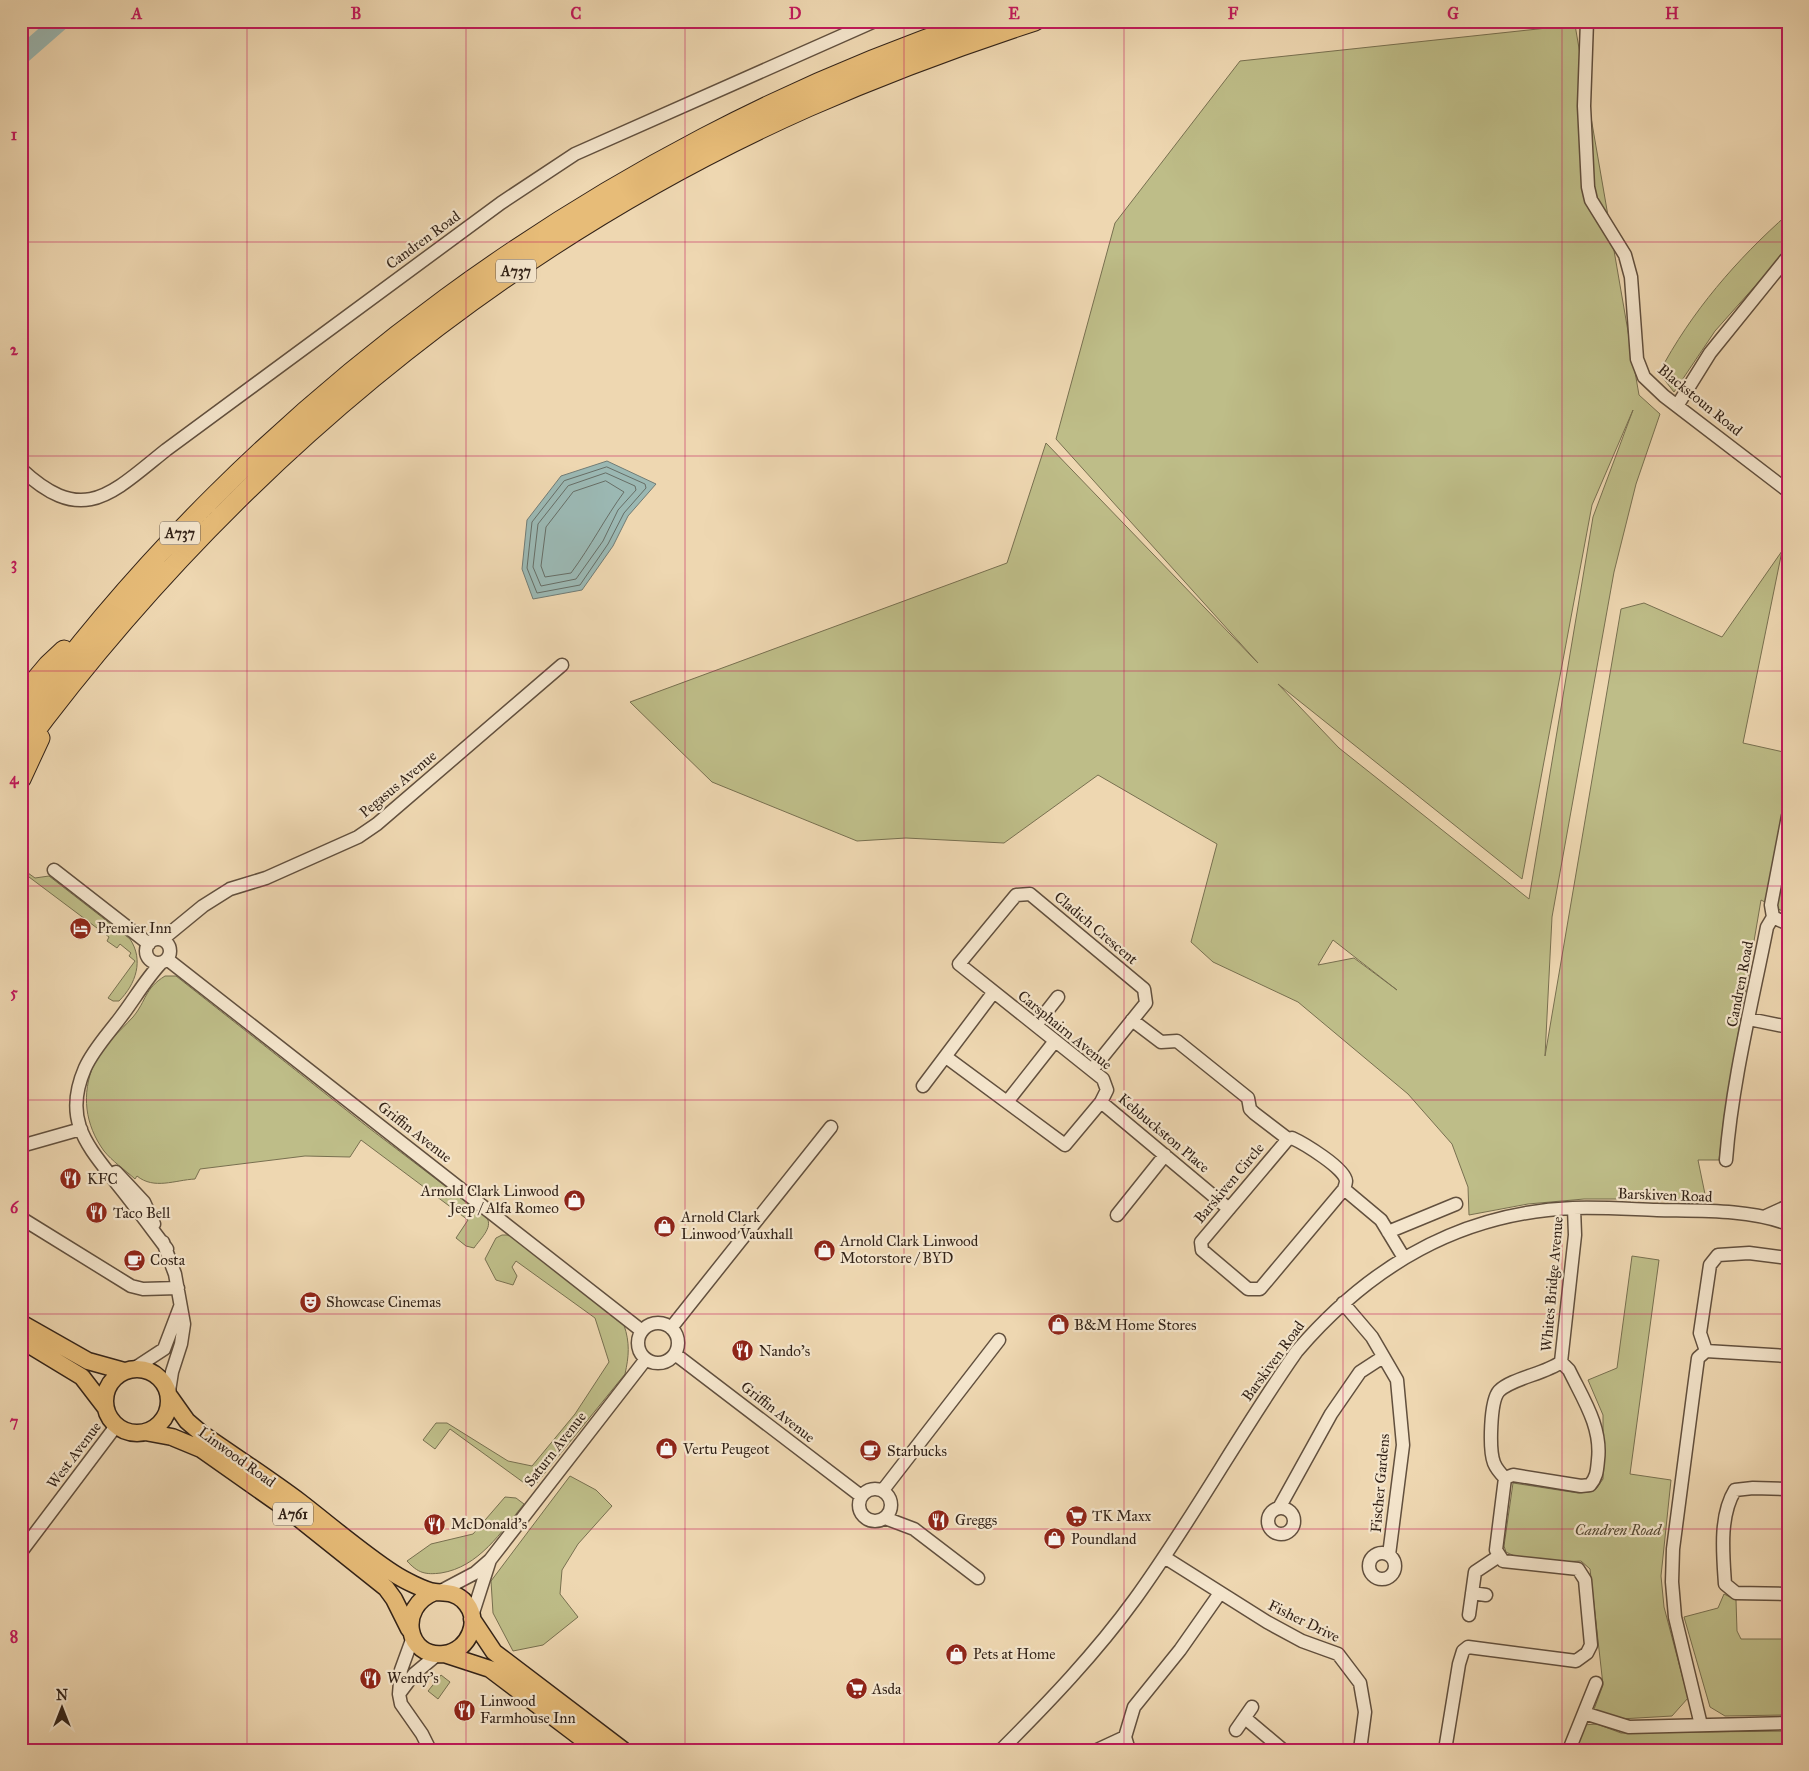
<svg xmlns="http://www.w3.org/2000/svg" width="1809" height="1771" viewBox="0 0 1809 1771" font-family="'IM FELL Great Primer',serif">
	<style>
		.green { fill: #bebd88; stroke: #787050; fill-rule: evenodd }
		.water { fill: #9bb8b3; stroke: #717c75 }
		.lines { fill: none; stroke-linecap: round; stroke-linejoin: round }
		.shore { stroke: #676e66; stroke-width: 1 }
		.river { stroke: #9bb8b3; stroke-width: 18 }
		.minor-casing { stroke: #62503e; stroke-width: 15 }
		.major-casing { stroke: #332318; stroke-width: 19 }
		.highway-casing { stroke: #332318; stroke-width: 21 }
		.minor { stroke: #f4e5cc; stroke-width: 12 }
		.major { stroke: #e7bc78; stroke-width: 16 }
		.highway { stroke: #e7bc78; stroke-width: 19 }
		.grid { fill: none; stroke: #c2185b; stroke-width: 1; stroke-opacity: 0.55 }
		.labels { text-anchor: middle; stroke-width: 4.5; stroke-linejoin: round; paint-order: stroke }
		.shield { fill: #f4e5cc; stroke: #6d5d4e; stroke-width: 1 }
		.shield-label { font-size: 14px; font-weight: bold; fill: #332318 }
		.street-label { font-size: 15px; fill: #332318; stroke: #f4e5cc }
		.poi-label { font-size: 15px; fill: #332318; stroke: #f4e5cc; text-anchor: start }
		.park-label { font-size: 15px; font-style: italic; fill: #564a34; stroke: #f4e5cc }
		.neatline { fill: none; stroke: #c2185b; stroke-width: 2 }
		.grid-label { font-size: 16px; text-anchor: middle; font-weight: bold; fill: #c2185b }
	</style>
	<rect width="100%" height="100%" fill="#eed7b1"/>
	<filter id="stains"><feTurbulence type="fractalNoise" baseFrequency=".004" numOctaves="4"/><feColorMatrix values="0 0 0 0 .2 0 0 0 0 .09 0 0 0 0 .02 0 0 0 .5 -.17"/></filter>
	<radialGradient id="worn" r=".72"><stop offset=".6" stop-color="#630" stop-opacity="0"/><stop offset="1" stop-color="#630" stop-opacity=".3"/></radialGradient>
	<!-- green -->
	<path class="green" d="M1575,25L1639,395L1660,414L1636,484L1614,572L1552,917L1545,1056L1621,609L1644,603L1722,637L1782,551L1743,743L1788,753V914L1761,900L1724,1117L1719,1160H1698L1706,1199H1584L1528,1204L1469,1215L1468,1187L1452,1144L1408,1094L1298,1002L1213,962L1191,942L1217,844L1098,775L1004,843L906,838L857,841L712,782L630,702L1007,563L1046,443L1258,663L1056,439L1115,223L1240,61ZM1633,410L1593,517L1529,899L1339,748L1278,684L1522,879L1592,505ZM1333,940L1397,990L1354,958L1318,965Z
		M1788,214V249L1715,331L1674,392L1659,373C1691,312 1737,259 1788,214Z
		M21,868L35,878L49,876L130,939C144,960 136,984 119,1001H113L108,998L135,961L129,956L131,953L120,944L117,948L107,941L109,937L21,871Z
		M165,976H176L369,1128L487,1218C493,1228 480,1239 474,1248L466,1246L456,1238L468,1220L361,1140L350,1157L305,1156L200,1169L195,1179C175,1180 154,1190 137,1176L135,1179C125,1170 112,1161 104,1151C85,1125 81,1094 94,1064C102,1047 120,1031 133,1017C147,1000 144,989 165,976Z
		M502,1235H509L624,1325C630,1343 629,1356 625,1374L535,1485H527L450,1429L435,1449L423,1440L436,1423H447L508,1461L532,1466L575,1414L609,1362L595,1318L516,1261L512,1267L517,1276L513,1285L496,1280L485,1259L496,1238Z
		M1632,1256L1659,1260L1630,1474L1671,1480L1661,1576L1664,1607L1688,1698L1672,1716L1620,1719L1593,1712L1603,1685L1590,1569L1581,1561C1557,1562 1528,1564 1506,1552L1504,1546L1513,1483L1578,1493L1589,1492L1596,1489L1603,1479V1415L1588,1380L1617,1368Z
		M570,1476L596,1490L612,1506L578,1544L562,1570L560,1594L578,1617L543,1645L513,1651L493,1613L491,1581Z
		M505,1497L516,1498L524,1504C501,1532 479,1567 441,1573C425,1575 418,1573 407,1561L431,1544L473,1534Z
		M1724,1594L1736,1600L1737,1631L1741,1639H1782L1786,1633V1602H1788V1653L1782,1654L1784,1715L1725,1716L1710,1707L1684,1617L1718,1608Z
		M441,1675L450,1682L438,1699L428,1691Z
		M1597,1724L1621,1733L1788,1731V1750H1574L1582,1725Z"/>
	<!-- water -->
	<path class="water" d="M607,461L656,484L628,516L613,546L582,590L533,599L522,569L527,520L561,476Z"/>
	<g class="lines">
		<!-- shore -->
		<path class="shore" d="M607,467L645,484L646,488L624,513L608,544L580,585L537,593L527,568L532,522L564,481Z
			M606,473L635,486L636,490L618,510L603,541L576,579L541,586L533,567L538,524L568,486Z
			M606,481L624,492C605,518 591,546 571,573L545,577L541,566L546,527L573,492Z"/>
		<!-- river -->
		<path class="river" d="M21,56L61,21"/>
		<defs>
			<path id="minor" d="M1587,21L1584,106L1588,187L1591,200L1625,255L1631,277L1637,359L1644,377L1664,396L1788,491
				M1677,406L1710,353L1786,259L1788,260
				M21,469C83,527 111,494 166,450L501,203L575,154L875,21
				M54,870L149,944
				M1773,917L1788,924
				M156,939L164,938L203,906L230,889L266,878L358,837L377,824L562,665
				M146 951a12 12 0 1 1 24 0a12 12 0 1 1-24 0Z
				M167,959L642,1331
				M161,963C145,980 134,1000 120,1018C108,1034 93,1050 85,1068C62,1121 88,1146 118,1185C135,1206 151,1228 167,1249
				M1749,1019L1788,1027
				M1132,1020L1161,1042L1177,1041L1248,1098L1250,1109L1254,1113L1288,1139
				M1036,1025L1058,997
				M946,1057L1065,1145L1101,1102L1107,1090L1103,1079L959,964L1016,895L1030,894L1144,989L1146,1003L1092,1070
				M923,1086L993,993
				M1007,1102L1055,1041
				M1101,1102L1229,1209
				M1292,1138C1303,1143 1345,1168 1346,1181C1346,1183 1345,1186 1344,1189L1260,1289H1248L1202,1250L1201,1242L1288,1139Z
				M21,1146L81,1129
				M1726,1160C1732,1082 1752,1003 1767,927L1773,917L1771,905L1788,816
				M116,1172L144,1202L154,1224
				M1344,1189L1381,1220L1404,1258
				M1117,1215L1165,1155
				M1766,1216L1788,1206
				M21,1218L131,1286L143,1289L178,1288
				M1388,1232L1456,1204
				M163,1242L175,1274L184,1324L181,1344L172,1372L169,1391
				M1343,1303L1372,1337L1397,1380L1403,1445L1389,1555
				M638 1343a20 20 0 1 1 40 0a20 20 0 1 1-40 0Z
				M671,1328L831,1127
				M1706,1351L1788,1356
				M675,1354L861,1496
				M135,1368L164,1349L180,1307
				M1505,1478L1513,1475L1581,1486L1590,1485C1597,1477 1597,1470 1598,1460C1602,1427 1583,1399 1569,1370L1561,1362
				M859 1505a16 16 0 1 1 32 0a16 16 0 1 1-32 0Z
				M1788,1489L1753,1488L1735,1490C1719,1516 1723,1554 1725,1584L1736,1593L1788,1594
				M883,1490L999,1340
				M1268 1521a13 13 0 1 1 26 0a13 13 0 1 1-26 0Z
				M1279,1508L1331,1414L1360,1372L1383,1357
				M885,1518L914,1529L978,1578
				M21,1552L116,1426
				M1369 1566a13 13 0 1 1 26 0a13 13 0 1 1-26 0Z
				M1164,1557L1267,1622L1302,1641L1338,1654L1360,1683L1365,1712L1360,1750
				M441,1591L475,1573L490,1560L646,1359
				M1472,1593L1486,1595
				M1469,1615L1475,1572L1499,1556
				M472,1616L490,1560
				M413,1637L401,1670L399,1694L401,1704L422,1734L430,1750
				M399,1694L414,1674L438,1654
				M1584,1713L1629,1727L1788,1723
				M1245,1718L1283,1750
				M1701,1725L1675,1617L1672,1582L1673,1549L1694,1388L1698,1358L1706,1351L1700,1333L1710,1265L1718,1255L1749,1253L1788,1258
				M1236,1730L1252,1707
				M1001,1750C1048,1703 1095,1654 1135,1599C1193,1519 1240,1432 1297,1351C1370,1266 1459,1213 1573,1208C1601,1207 1629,1209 1657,1210C1699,1211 1748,1209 1788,1224
				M1097,1750L1125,1737
				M1129,1750L1125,1737L1134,1707L1180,1650L1220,1593
				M1445,1750L1459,1664L1463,1651L1468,1647L1576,1661L1587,1653L1591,1645L1585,1580L1578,1569L1503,1561L1496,1550L1505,1478C1501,1474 1496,1468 1494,1463C1489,1450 1490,1401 1499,1391C1512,1378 1545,1374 1561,1362L1575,1235L1574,1208
				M1569,1750L1596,1683"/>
			<path id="major" d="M21,1323L88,1361L124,1371
				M21,1340L82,1377L105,1407
				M105 1401a32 32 0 1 1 64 0a32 32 0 1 1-64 0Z
				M170,1397L187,1421L201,1433C234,1456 268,1478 300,1502C331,1526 361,1552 393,1573C402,1579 425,1591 435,1592C446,1593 454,1592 463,1600C483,1619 469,1651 444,1654C407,1659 396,1607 435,1592
				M145,1432L172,1437L201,1449L292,1513L386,1588L394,1599L409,1629
				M472,1619L494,1652L623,1750
				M444,1654L490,1669L597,1750"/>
			<path id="highway" d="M21,697L48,665L64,650
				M21,722C251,403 605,145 978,21
				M21,750C224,475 495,246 808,107C883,74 958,46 1035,21
				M21,779L40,738"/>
		</defs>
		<!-- minor casing -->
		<use href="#minor" class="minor-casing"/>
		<!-- major casing -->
		<use href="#major" class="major-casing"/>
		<!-- highway casing -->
		<use href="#highway" class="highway-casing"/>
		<!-- minor -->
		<use href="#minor" class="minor"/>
		<!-- major -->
		<use href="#major" class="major"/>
		<!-- highway -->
		<use href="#highway" class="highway"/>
	</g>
	<!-- grid -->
	<path class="grid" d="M247,21V1750M466,21V1750M685,21V1750M904,21V1750M1124,21V1750M1343,21V1750M1562,21V1750M21,242H1788M21,456H1788M21,671H1788M21,886H1788M21,1100H1788M21,1314H1788M21,1529H1788"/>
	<!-- icons -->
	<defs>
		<symbol id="hotel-disc" viewBox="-11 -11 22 22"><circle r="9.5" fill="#8f2418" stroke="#f4e5cc"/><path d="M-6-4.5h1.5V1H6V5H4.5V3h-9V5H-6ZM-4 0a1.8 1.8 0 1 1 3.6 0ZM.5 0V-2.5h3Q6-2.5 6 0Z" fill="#fff"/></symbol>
		<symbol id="restaurant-disc" viewBox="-11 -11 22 22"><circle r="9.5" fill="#8f2418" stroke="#f4e5cc"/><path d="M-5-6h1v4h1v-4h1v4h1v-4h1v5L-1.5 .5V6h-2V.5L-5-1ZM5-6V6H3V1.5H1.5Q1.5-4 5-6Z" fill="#fff"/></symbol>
		<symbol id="shop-disc" viewBox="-11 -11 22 22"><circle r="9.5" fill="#8f2418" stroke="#f4e5cc"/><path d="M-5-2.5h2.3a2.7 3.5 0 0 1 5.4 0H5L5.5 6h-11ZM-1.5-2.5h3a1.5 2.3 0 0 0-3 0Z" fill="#fff"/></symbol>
		<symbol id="cafe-disc" viewBox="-11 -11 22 22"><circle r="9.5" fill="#8f2418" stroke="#f4e5cc"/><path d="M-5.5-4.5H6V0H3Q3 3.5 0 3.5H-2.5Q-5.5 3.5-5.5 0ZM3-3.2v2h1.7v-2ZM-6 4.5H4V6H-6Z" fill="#fff"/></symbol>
		<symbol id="theatre-disc" viewBox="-11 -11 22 22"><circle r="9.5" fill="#8f2418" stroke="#f4e5cc"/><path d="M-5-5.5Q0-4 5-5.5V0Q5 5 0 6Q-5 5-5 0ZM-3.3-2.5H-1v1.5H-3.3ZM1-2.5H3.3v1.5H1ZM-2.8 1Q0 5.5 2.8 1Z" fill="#fff"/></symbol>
		<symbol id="supermarket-disc" viewBox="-11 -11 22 22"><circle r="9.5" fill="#8f2418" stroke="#f4e5cc"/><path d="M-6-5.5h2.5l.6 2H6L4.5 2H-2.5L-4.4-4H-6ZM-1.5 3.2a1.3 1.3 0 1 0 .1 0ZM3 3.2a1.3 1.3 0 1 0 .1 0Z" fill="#fff"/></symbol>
	</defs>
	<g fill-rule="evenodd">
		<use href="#hotel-disc" x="68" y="916" width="25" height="25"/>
		<use href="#restaurant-disc" x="58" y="1166" width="25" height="25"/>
		<use href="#shop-disc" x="562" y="1188" width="25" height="25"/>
		<use href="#restaurant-disc" x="84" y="1200" width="25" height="25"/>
		<use href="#shop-disc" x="652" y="1214" width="25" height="25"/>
		<use href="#shop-disc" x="812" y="1238" width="25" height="25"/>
		<use href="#cafe-disc" x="122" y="1248" width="25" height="25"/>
		<use href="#theatre-disc" x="298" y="1290" width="25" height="25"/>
		<use href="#shop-disc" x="1046" y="1312" width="25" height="25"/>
		<use href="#restaurant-disc" x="730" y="1338" width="25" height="25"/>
		<use href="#shop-disc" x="654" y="1436" width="25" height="25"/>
		<use href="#cafe-disc" x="858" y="1438" width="25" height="25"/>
		<use href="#supermarket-disc" x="1064" y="1504" width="25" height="25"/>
		<use href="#restaurant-disc" x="926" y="1508" width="25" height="25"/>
		<use href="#restaurant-disc" x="422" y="1512" width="25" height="25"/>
		<use href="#shop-disc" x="1042" y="1526" width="25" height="25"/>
		<use href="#shop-disc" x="944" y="1642" width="25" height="25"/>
		<use href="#restaurant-disc" x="358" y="1666" width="25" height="25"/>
		<use href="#supermarket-disc" x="844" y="1676" width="25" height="25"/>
		<use href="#restaurant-disc" x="452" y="1698" width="25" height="25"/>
	</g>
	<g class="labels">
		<!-- shield labels -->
		<g class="shield">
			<rect x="496" y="259.5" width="40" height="23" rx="4"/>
			<rect x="160" y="521.5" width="40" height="23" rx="4"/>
			<rect x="273" y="1502.5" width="40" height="23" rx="4"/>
		</g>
		<g class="shield-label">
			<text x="516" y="276">A737</text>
			<text x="180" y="538">A737</text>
			<text x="293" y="1519">A761</text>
		</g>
		<!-- street labels -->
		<g class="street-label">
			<text transform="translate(423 240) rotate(-36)" y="5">Candren Road</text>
			<text transform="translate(1700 400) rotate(39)" y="5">Blackstoun Road</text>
			<text transform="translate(398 784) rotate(-40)" y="5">Pegasus Avenue</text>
			<text transform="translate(1096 928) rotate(40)" y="5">Cladich Crescent</text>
			<text transform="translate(1740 984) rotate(-79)" y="5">Candren Road</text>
			<text transform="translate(1065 1030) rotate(39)" y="5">Carsphairn Avenue</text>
			<text transform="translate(415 1132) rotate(38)" y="5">Griffin Avenue</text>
			<text transform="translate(1164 1133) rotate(40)" y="5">Kebbuckston Place</text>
			<text transform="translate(1229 1183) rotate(-50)" y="5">Barskiven Circle</text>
			<text transform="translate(1665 1195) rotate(2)" y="5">Barskiven Road</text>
			<text transform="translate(1552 1284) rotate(-85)" y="5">Whites Bridge Avenue</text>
			<text transform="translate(1273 1361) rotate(-54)" y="5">Barskiven Road</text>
			<text transform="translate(778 1412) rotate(38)" y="5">Griffin Avenue</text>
			<text transform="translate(555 1449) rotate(-52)" y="5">Saturn Avenue</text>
			<text transform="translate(74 1455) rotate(-53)" y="5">West Avenue</text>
			<text transform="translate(237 1457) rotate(36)" y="5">Linwood Road</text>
			<text transform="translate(1380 1483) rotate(-85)" y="5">Fischer Gardens</text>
			<text transform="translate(1304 1621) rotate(26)" y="5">Fisher Drive</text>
		</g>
		<!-- poi labels -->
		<g class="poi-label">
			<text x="97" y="933">Premier Inn</text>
			<text x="87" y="1184">KFC</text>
			<text x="559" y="1196" text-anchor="end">Arnold Clark Linwood<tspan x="559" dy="17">Jeep / Alfa Romeo</tspan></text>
			<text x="113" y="1218">Taco Bell</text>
			<text x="681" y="1222">Arnold Clark<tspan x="681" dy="17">Linwood Vauxhall</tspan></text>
			<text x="840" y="1246">Arnold Clark Linwood<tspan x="840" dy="17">Motorstore / BYD</tspan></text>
			<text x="150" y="1265">Costa</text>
			<text x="326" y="1307">Showcase Cinemas</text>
			<text x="1074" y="1330">B&amp;M Home Stores</text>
			<text x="759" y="1356">Nando's</text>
			<text x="683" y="1454">Vertu Peugeot</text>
			<text x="887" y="1456">Starbucks</text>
			<text x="1092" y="1521">TK Maxx</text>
			<text x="955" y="1525">Greggs</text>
			<text x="451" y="1529">McDonald's</text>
			<text x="1071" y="1544">Poundland</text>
			<text x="973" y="1659">Pets at Home</text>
			<text x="387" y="1683">Wendy's</text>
			<text x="872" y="1694">Asda</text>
			<text x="480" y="1706">Linwood<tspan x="480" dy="17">Farmhouse Inn</tspan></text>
		</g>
		<!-- park labels -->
		<g class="park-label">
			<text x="1618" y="1535">Candren Road</text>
		</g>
	</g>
	<!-- margin -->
	<rect width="1809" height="1771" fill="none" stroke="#eed7b1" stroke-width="55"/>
	<!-- north arrow -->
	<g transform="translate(62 1708)" stroke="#f4e5cc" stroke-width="4" paint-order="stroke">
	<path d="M0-4L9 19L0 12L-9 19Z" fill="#332318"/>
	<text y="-8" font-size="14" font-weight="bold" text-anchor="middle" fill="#332318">N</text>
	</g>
	<rect x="28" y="28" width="1754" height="1716" class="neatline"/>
	<g class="grid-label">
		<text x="137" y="19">A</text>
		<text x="356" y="19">B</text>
		<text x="576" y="19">C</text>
		<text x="795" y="19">D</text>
		<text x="1014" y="19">E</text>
		<text x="1233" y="19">F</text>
		<text x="1453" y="19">G</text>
		<text x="1672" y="19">H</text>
		<text x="14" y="140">1</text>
		<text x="14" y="355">2</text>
		<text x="14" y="569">3</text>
		<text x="14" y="784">4</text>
		<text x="14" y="998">5</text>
		<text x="14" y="1213">6</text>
		<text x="14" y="1427">7</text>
		<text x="14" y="1642">8</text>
	</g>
	<rect width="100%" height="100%" filter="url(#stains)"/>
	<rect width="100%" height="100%" fill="url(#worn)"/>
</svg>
